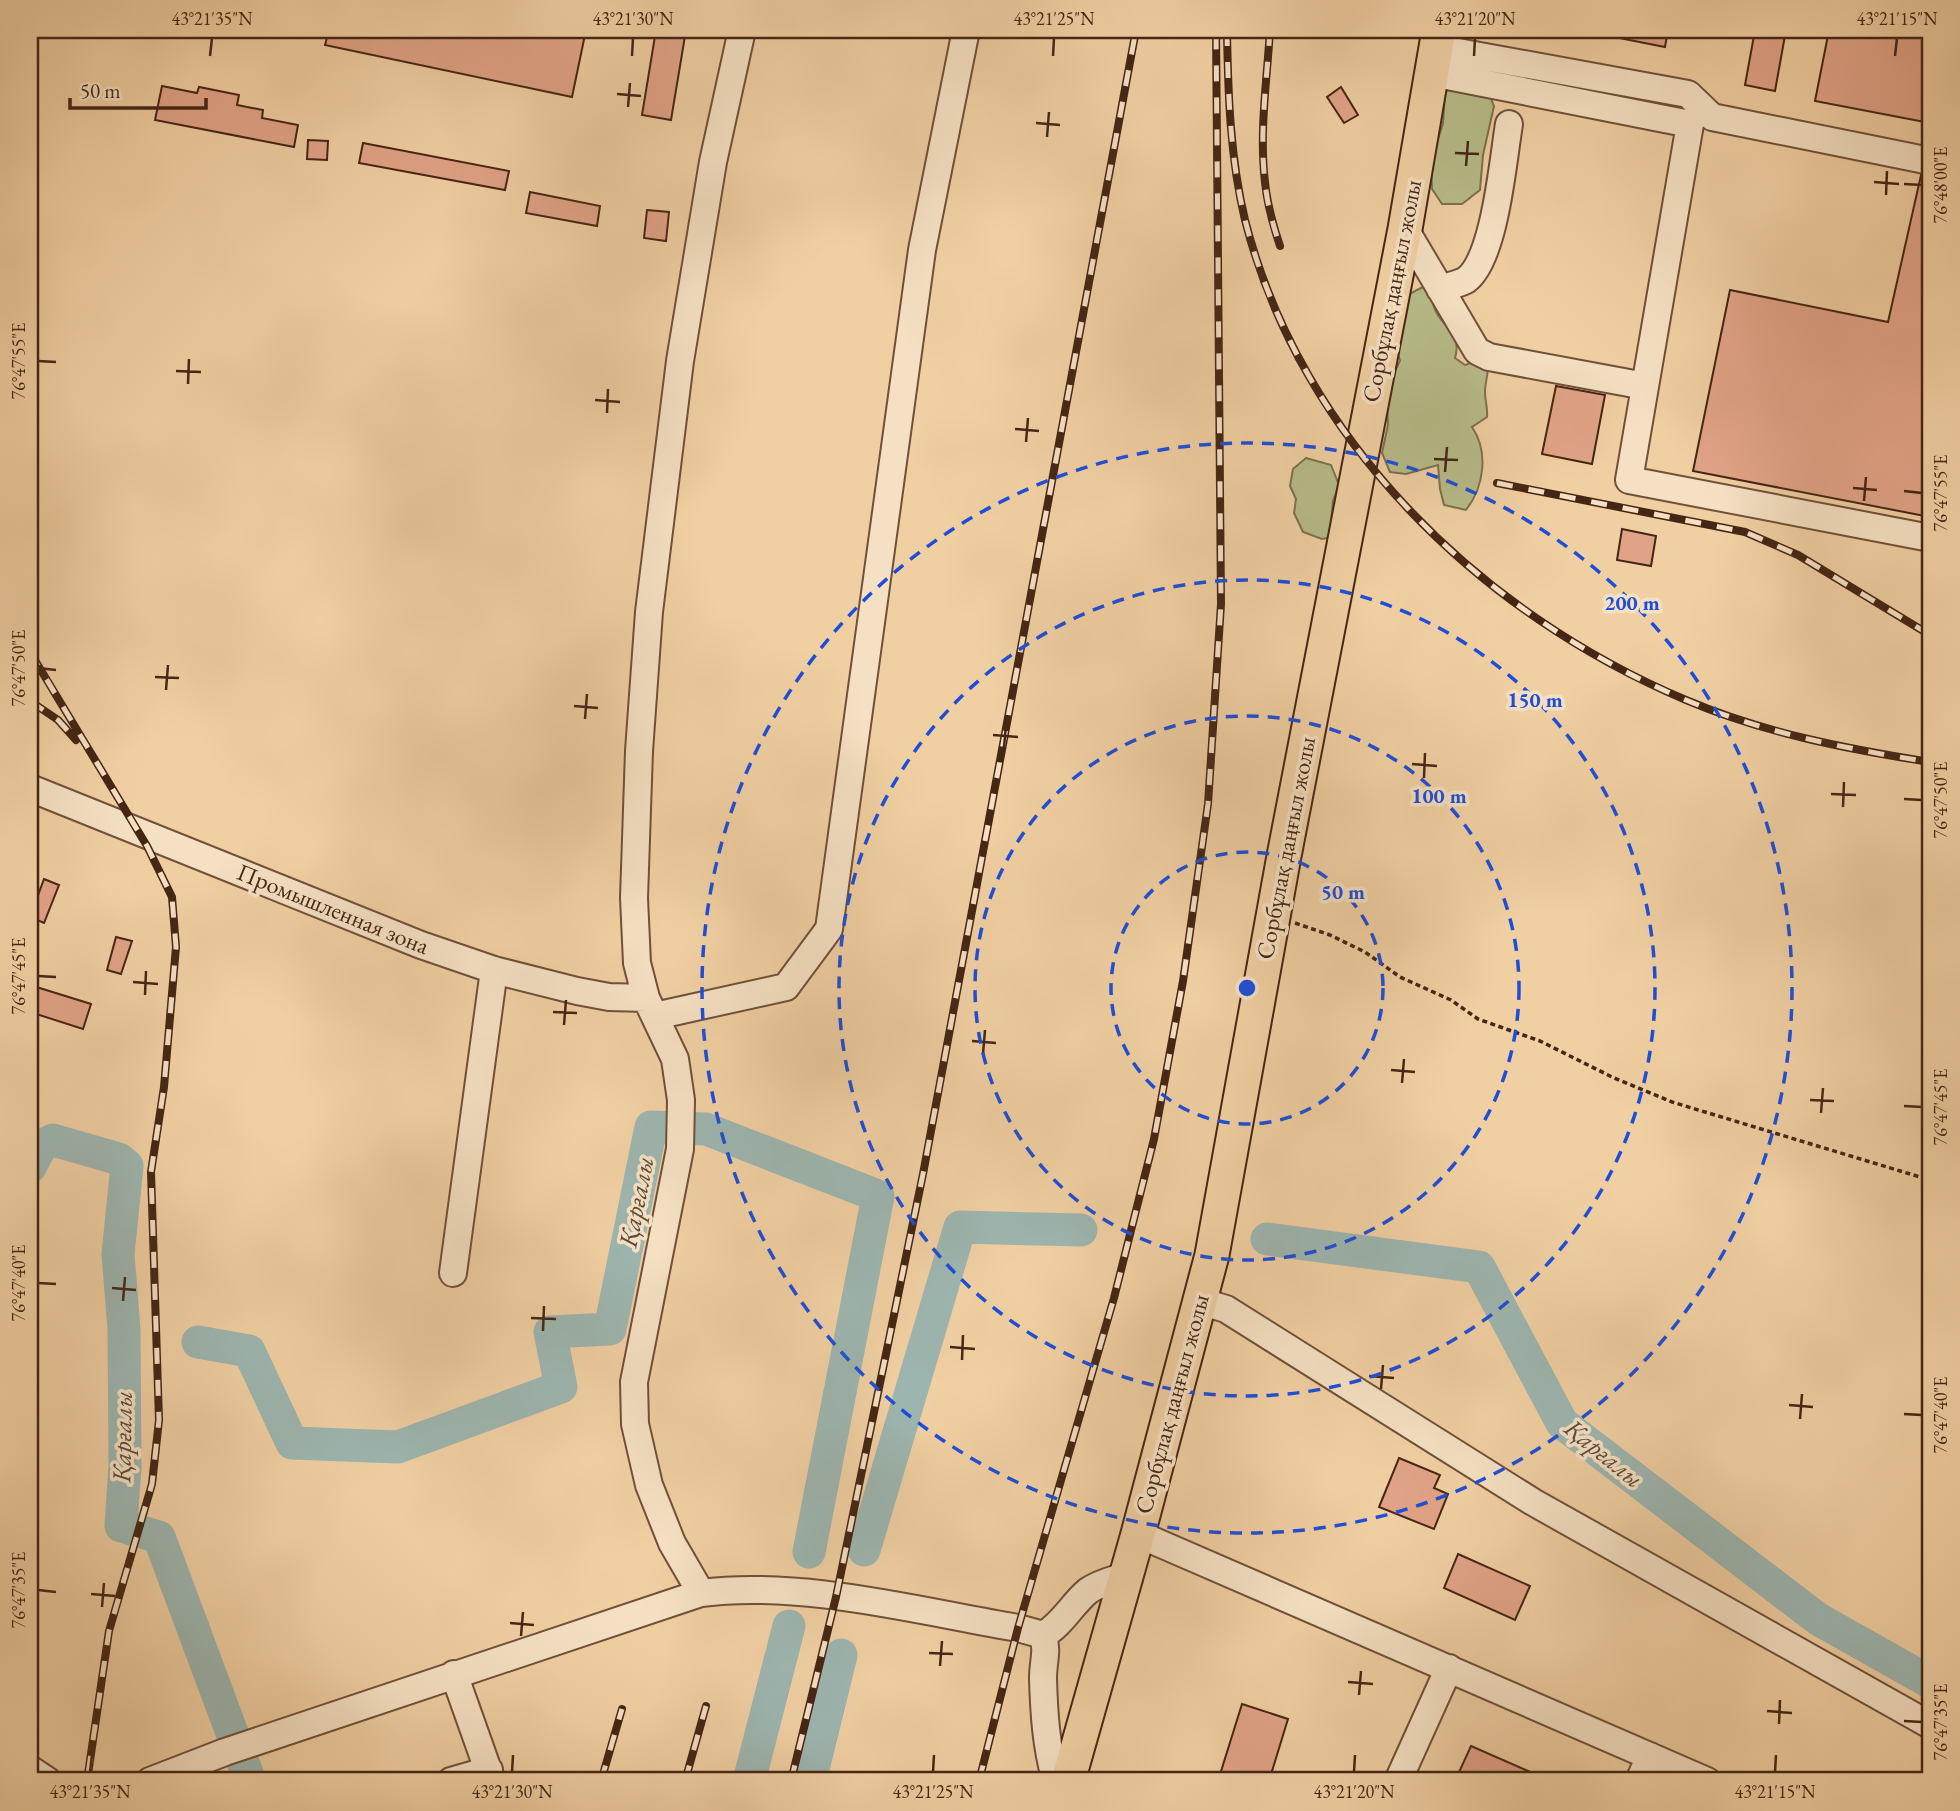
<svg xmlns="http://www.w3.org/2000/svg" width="1960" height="1811" viewBox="0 0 1960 1811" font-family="'EB Garamond',serif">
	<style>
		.green { fill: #b6bb88; stroke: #7e704e; stroke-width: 2 }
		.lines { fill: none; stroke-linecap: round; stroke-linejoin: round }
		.river { stroke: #9db5af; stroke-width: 33 }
		.building { fill: #e1a387; stroke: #452614; stroke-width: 2 }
		.minor-casing { stroke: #705038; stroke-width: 30 }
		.major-casing { stroke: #452614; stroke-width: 37 }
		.path { stroke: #452614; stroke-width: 3.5; stroke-dasharray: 5 3.5; stroke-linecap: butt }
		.minor { stroke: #f5e0c3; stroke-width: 26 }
		.major { stroke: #f0cfa3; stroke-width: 33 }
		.rail-casing { stroke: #452614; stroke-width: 8 }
		.rail { stroke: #f5e0c3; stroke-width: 5; stroke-dasharray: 16; stroke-linecap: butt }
		.ticks { fill: none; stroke: #452614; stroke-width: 2.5 }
		.ring { fill: none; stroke: #1d4ed8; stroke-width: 3.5; stroke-dasharray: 12 9 }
		.labels { text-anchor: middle; stroke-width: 7; stroke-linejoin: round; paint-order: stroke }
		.street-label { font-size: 24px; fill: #452614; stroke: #f5e0c3 }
		.water-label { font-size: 26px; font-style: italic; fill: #5b4a3b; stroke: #f5e0c3 }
		.centre { fill: #1d4ed8; stroke: #f5e0c3; stroke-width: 3.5 }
		.ring-label { font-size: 21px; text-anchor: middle; font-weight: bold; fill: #1d4ed8; stroke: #f5e0c3; stroke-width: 7; stroke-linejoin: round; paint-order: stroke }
		.neatline { fill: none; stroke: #452614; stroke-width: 2.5 }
		.ticks-label { font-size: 18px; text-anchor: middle; fill: #452614 }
	</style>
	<rect width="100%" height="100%" fill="#f0cfa3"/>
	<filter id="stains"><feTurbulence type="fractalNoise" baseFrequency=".00286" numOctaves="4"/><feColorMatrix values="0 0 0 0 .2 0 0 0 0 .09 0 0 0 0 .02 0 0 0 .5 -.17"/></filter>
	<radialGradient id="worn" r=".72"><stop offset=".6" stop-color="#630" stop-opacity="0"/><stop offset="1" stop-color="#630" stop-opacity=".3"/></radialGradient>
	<!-- green -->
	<path class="green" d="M1455,81L1487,89L1494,106L1483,155L1480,190L1462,204H1442L1432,189L1431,162L1443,123L1445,93Z
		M1432,284C1432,291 1432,301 1434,307C1440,327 1463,331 1455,358L1465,365L1477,361L1488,362C1489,373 1485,382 1485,392C1485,401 1488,408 1487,417L1472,427C1489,452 1484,487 1466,510L1444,505L1440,489L1438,465L1406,474L1390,472L1382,453L1388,425L1387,402L1393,375L1400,361L1395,341L1399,300C1411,294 1419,287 1432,284Z
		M1306,458L1331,465L1339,485L1333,501L1331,522L1333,537L1322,539L1303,532L1294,513L1296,499L1290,486L1293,469Z"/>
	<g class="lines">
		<!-- river -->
		<path class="river" d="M30,1167L41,1146L53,1140L119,1159L127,1166L118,1254L124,1329L125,1466L121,1526L159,1537L250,1781
			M1267,1239L1479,1267L1562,1423L1818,1619L1930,1682
			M198,1342L249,1351L292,1443L398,1447L561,1387L550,1332L610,1329L651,1127L706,1129L878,1196L809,1552
			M864,1550L960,1227L1081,1230
			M749,1781L789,1626
			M810,1781L841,1655"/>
	</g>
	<!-- building -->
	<path class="building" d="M329,30H586L572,97L325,45Z
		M656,30H686L671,120L642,115Z
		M1615,30H1668L1665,47L1614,37Z
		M1755,30H1786L1775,91L1745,85Z
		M1829,30H1930V123L1815,101Z
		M162,86L197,93L199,87L239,95L237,105L263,110L262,118L298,125L294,147L155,120Z
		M1341,87L1358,115L1344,123L1327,97Z
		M308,140L328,141L327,160L307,159Z
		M363,143L509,171L505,190L359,163Z
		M1921,175L1930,176V517L1693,471L1730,290L1888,322Z
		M530,192L600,206L597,226L526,213Z
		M647,210L669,212L666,241L644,238Z
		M1556,386L1605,395L1592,464L1542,454Z
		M1622,529L1656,536L1651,566L1617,560Z
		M44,879L59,885L44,923L30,917Z
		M116,937L132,941L121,974L107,970Z
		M30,985L91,1004L83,1029L30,1012Z
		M1399,1458L1440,1475L1434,1488L1448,1494L1434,1529L1379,1507Z
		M1458,1554L1530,1586L1515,1620L1444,1588Z
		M1242,1704L1288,1719L1269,1781H1218Z
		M1471,1746L1551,1781H1455Z"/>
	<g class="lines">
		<defs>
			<path id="minor" d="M1436,48L1688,94L1712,117L1930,161
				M1432,73L1690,124L1629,480L1930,538
				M1405,229L1477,351L1489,357L1645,386
				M1440,289C1448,286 1459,284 1466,280C1495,259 1503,160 1509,124
				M30,788L421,945L494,970L577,991L609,997L646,998
				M655,1016L786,987L829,929L922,250L966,30
				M453,1273L494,970
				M1200,1301L1226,1309L1533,1502L1930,1725
				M1138,1534L1707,1781
				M701,1593L672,1543L649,1485L635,1424L634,1382L680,1149L681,1100L675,1059L646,998L637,963L634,898L639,751L649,612L680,361L713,162L742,30
				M1043,1635C1048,1652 1043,1661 1043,1678C1044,1713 1046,1747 1056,1781
				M454,1674L492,1781
				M30,1769L48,1781
				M150,1781L225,1752L701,1593C802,1580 918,1611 1018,1628L1043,1635C1062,1625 1072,1604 1088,1591C1099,1583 1113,1580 1125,1576
				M451,1781L489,1770
				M1398,1781L1449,1668
				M1639,1781L1650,1756"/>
			<path id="major" d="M1068,1781L1138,1534L1212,1255L1284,856L1405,229L1439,30"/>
		</defs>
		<!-- minor casing -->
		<use href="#minor" class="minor-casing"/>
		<!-- major casing -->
		<use href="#major" class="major-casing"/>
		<!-- path -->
		<path class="path" d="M1295,923L1330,935L1365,952L1400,977L1451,1000L1478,1019L1540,1041L1612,1077L1672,1102L1930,1180"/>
		<!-- minor -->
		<use href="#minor" class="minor"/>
		<!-- major -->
		<use href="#major" class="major"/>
		<defs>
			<path id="rail" d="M1227,30C1228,94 1230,157 1245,220C1301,440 1480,613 1686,700C1764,733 1847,749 1930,762
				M1270,30C1267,80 1259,132 1265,182C1267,204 1273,225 1280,246
				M1497,483L1745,532L1798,555L1930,635
				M30,652L147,846L172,897L176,947L164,1087L151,1172L159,1420L152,1484L109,1631L87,1781
				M30,701L58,720L76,740
				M601,1781L622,1709
				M685,1781L706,1706
				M791,1781L836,1597L923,1174L1136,30
				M979,1781L1018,1628L1114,1298L1154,1139L1183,981L1208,804L1221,604L1216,30"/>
		</defs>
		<!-- rail casing -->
		<use href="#rail" class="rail-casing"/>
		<!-- rail -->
		<use href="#rail" class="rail"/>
	</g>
	<!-- ticks -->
	<path class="ticks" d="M210,56L212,38M632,56L633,38M1053,56L1054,38M1474,56L1475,38M1895,56L1897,38M617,94L641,96M628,107L630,83M1036,123L1060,125M1047,137L1049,112M1455,153L1479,154M1466,166L1468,141M1874,182L1899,184M1904,184L1922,185M1886,195L1887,171M38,361L56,362M176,371L201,372M188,384L189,359M595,400L620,402M607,413L608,389M1015,429L1039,431M1026,442L1028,418M1434,459L1458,460M1445,472L1447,447M1853,488L1877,490M1904,491L1922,493M1864,501L1866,477M38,668L56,670M155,677L179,678M166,690L168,665M574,706L598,708M585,719L587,694M993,735L1018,737M1004,748L1006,724M1412,764L1437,766M1424,778L1425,753M1831,794L1856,795M1904,799L1922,800M1843,807L1844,782M38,976L56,977M133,982L158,984M145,995L146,971M553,1012L577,1013M564,1025L566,1000M972,1041L996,1043M983,1054L985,1030M1391,1070L1415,1072M1402,1083L1404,1059M1810,1100L1834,1101M1904,1106L1922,1107M1821,1113L1823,1088M38,1283L56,1284M112,1288L136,1290M123,1301L125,1277M531,1318L556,1319M543,1331L544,1306M950,1347L975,1349M962,1360L963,1335M1369,1376L1394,1378M1381,1389L1383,1365M1789,1405L1813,1407M1904,1414L1922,1415M1800,1419L1802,1394M38,1590L56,1592M91,1594L115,1596M102,1607L104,1583M510,1623L534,1625M521,1636L523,1612M929,1653L953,1654M940,1666L942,1641M1348,1682L1373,1684M1359,1695L1361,1671M1767,1711L1792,1713M1904,1721L1922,1722M1779,1724L1780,1700M90,1772L92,1755M512,1772L513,1755M933,1772L934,1755M1354,1772L1355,1755M1775,1772L1776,1755"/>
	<!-- distance rings -->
	<g class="ring">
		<circle cx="1247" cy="988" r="136"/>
		<circle cx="1247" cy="988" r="272"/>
		<circle cx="1247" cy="988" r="408"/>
		<circle cx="1247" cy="988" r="545"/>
	</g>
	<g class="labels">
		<!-- street labels -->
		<g class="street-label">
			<text transform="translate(1392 291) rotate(-79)" y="8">Сорбұлақ даңғыл жолы</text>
			<text transform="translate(1286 848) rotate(-79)" y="8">Сорбұлақ даңғыл жолы</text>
			<text transform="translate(333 909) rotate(22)" y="8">Промышленная зона</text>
			<text transform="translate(1172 1404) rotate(-75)" y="8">Сорбұлақ даңғыл жолы</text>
		</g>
		<!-- water labels -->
		<g class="water-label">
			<text transform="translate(636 1202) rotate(-79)" y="9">Қарғалы</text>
			<text transform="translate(122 1437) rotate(-89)" y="9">Қарғалы</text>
			<text transform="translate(1604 1453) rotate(39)" y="9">Қарғалы</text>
		</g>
	</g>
	<circle cx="1247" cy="988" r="10" class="centre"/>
	<g class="ring-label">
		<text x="1632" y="610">200 m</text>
		<text x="1535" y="707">150 m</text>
		<text x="1439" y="803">100 m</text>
		<text x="1343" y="899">50 m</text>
	</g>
	<!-- margin -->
	<rect width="1960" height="1811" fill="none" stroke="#f0cfa3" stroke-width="77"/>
	<!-- scale -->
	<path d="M70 98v10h136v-10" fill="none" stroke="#452614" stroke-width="3.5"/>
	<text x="80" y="98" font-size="21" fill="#452614" stroke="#f5e0c3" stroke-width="5" paint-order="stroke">50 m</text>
	<rect x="38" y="38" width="1884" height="1734" class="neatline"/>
	<g class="ticks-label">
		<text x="212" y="25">43°21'35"N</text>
		<text x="633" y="25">43°21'30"N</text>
		<text x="1054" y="25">43°21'25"N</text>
		<text x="1475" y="25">43°21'20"N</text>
		<text x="1897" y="25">43°21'15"N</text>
		<text transform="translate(1941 185) rotate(-90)" y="6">76°48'00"E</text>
		<text transform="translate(19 361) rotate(-90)" y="6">76°47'55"E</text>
		<text transform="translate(1941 493) rotate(-90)" y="6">76°47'55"E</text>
		<text transform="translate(19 668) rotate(-90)" y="6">76°47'50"E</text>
		<text transform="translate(1941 800) rotate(-90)" y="6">76°47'50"E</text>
		<text transform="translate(19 976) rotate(-90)" y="6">76°47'45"E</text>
		<text transform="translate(1941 1107) rotate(-90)" y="6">76°47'45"E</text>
		<text transform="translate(19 1283) rotate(-90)" y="6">76°47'40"E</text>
		<text transform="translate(1941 1415) rotate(-90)" y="6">76°47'40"E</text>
		<text transform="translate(19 1590) rotate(-90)" y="6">76°47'35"E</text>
		<text transform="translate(1941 1722) rotate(-90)" y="6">76°47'35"E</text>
		<text x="90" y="1798">43°21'35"N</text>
		<text x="512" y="1798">43°21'30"N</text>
		<text x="933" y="1798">43°21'25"N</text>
		<text x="1354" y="1798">43°21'20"N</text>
		<text x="1775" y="1798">43°21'15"N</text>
	</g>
	<rect width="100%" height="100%" filter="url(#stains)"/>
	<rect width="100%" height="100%" fill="url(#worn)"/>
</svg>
